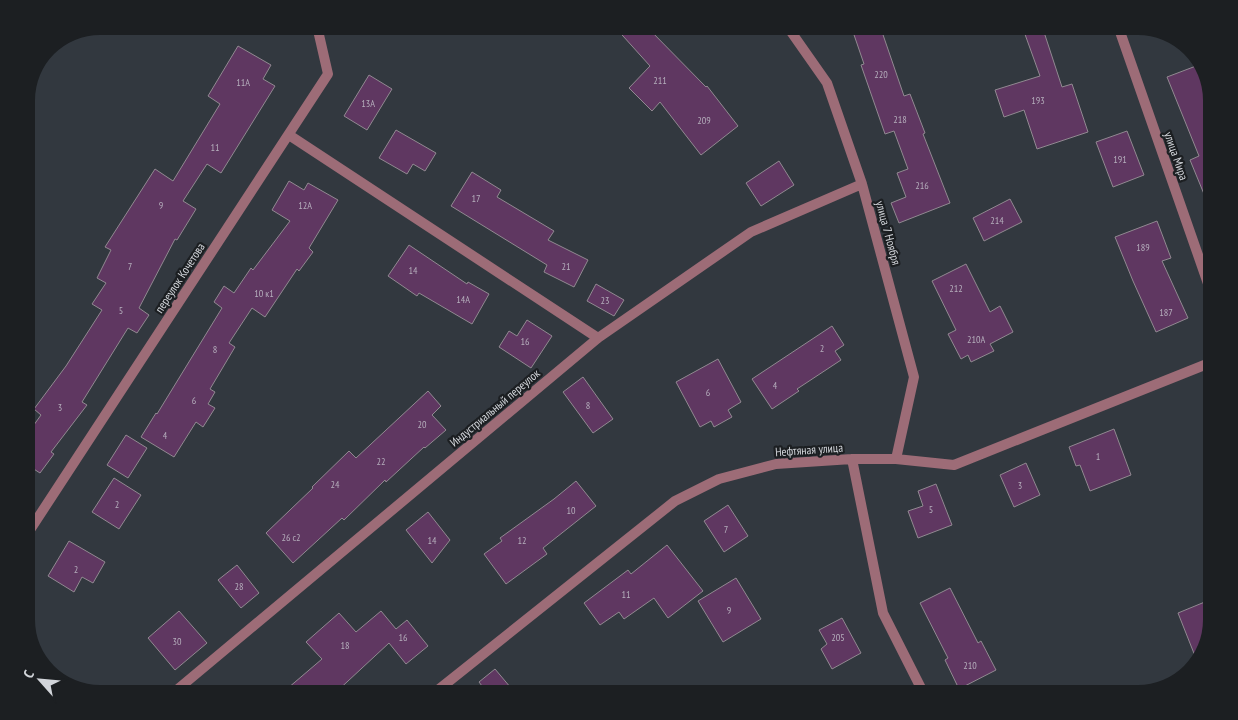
<svg xmlns="http://www.w3.org/2000/svg" width="1238" height="720" viewBox="0 0 1238 720" font-family="'PT Sans Narrow',sans-serif">
	<style>
		.building { fill: #5f3761; stroke: #918991 }
		.lines { fill: none; stroke-linecap: round; stroke-linejoin: round }
		.street { stroke: #9d6c77; stroke-width: 10 }
		.labels { text-anchor: middle; stroke-width: 4.5; stroke-linejoin: round; paint-order: stroke }
		.number-label { font-size: 10px; fill: #b5aebc }
		.street-label { font-size: 12px; fill: #d2d5da; stroke: #1c1f22 }
	</style>
	<rect width="100%" height="100%" fill="#32383f"/>
	<!-- building -->
	<path class="building" d="M614,26H646L706,87L707,86L738,126L701,155L660,102L652,111L629,88L650,66Z
		M851,26H880L904,96L910,94L925,133L923,134L950,203L899,223L891,203L906,197L897,173L908,169L894,131L885,134L861,65L864,64Z
		M1022,26H1042L1062,87L1072,84L1088,132L1037,149L1024,110L1004,117L995,90L1040,76Z
		M238,46L271,65L263,79L275,86L221,173L207,164L183,201L196,209L177,240L175,239L139,308L149,315L137,333L128,328L82,402L87,405L51,452L54,454L40,473L26,464V436L41,415L34,409L66,366L102,310L92,304L106,283L97,278L111,250L105,247L155,169L173,181L220,104L208,96Z
		M1196,66L1212,108L1211,211L1190,160L1199,156L1167,77Z
		M369,75L392,89L367,130L344,116Z
		M396,130L436,153L425,171L413,164L407,174L379,158Z
		M1127,131L1144,175L1113,187L1096,142Z
		M779,161L794,185L761,206L746,183Z
		M472,172L501,190L497,197L554,231L548,240L588,260L574,287L544,272L547,265L451,206Z
		M289,181L304,190L308,183L338,200L309,248L313,252L299,271L297,269L265,317L252,308L229,343L235,347L210,389L215,392L208,404L215,408L203,427L196,422L174,457L141,437L156,413L157,414L222,308L214,302L224,286L234,293L251,268L253,270L290,221L272,210Z
		M1010,199L1022,222L984,241L973,218Z
		M1157,221L1171,258L1162,261L1188,318L1156,332L1133,281L1115,237Z
		M409,245L467,284L468,282L489,294L472,324L419,293L417,296L388,276Z
		M966,264L990,312L1000,306L1013,332L990,344L994,351L971,362L968,355L961,359L948,334L956,330L932,281Z
		M596,284L624,300L614,316L587,301Z
		M527,320L552,336L531,368L499,347L509,331L517,336Z
		M832,326L844,345L835,351L841,360L797,389L799,391L772,409L752,379Z
		M718,359L741,402L728,410L732,417L714,427L711,421L700,427L676,382Z
		M583,377L613,419L593,433L563,392Z
		M428,391L441,406L432,415L446,430L425,448L424,447L386,482L385,480L344,520L342,518L293,563L266,533L313,488L312,487L349,451L356,458Z
		M1114,429L1131,475L1090,491L1080,465L1076,466L1069,447Z
		M126,435L147,448L128,478L107,465Z
		M1026,463L1040,495L1014,507L1000,475Z
		M114,478L141,495L119,529L92,512Z
		M576,481L596,506L543,548L547,554L506,584L484,554L502,541L500,538L554,499Z
		M936,484L952,525L918,538L908,511L923,506L918,491Z
		M728,505L748,536L724,552L704,521Z
		M428,512L450,540L432,563L406,530Z
		M69,541L105,562L93,583L82,577L74,592L48,576Z
		M667,545L703,591L668,618L654,598L624,619L619,612L600,625L584,603L628,570L631,574Z
		M237,565L259,593L241,608L218,580Z
		M736,578L761,619L723,642L698,601Z
		M950,588L978,643L981,641L996,670L959,689L945,660L948,658L920,603Z
		M1212,599V620L1202,657L1197,661L1178,613Z
		M179,611L207,643L175,670L148,638Z
		M381,611L396,629L407,620L428,646L406,664L389,643L334,694H281L322,659L306,642L339,613L356,632Z
		M842,618L861,653L832,669L821,649L827,644L819,630Z
		M495,669L516,694H488L479,682Z"/>
	<g class="lines">
		<!-- street -->
		<path class="street" d="M787,26L827,83L862,184L914,377L896,459
			M1118,26L1212,295
			M289,135L598,338
			M852,459L883,613L924,694
			M26,536L328,74L317,26
			M172,694L598,338L751,232L862,184
			M433,694L675,501L719,479L776,464L852,459H896L954,465L1212,362"/>
	</g>
	<g class="labels">
		<!-- number labels -->
		<g class="number-label">
			<text x="881" y="78">220</text>
			<text x="660" y="84">211</text>
			<text x="243" y="86">11А</text>
			<text x="1038" y="104">193</text>
			<text x="368" y="107">13А</text>
			<text x="900" y="123">218</text>
			<text x="704" y="124">209</text>
			<text x="215" y="151">11</text>
			<text x="1120" y="163">191</text>
			<text x="922" y="189">216</text>
			<text x="476" y="202">17</text>
			<text x="161" y="209">9</text>
			<text x="305" y="209">12А</text>
			<text x="997" y="224">214</text>
			<text x="1143" y="251">189</text>
			<text x="130" y="270">7</text>
			<text x="566" y="270">21</text>
			<text x="413" y="274">14</text>
			<text x="956" y="292">212</text>
			<text x="264" y="297">10 к1</text>
			<text x="463" y="303">14А</text>
			<text x="605" y="304">23</text>
			<text x="121" y="314">5</text>
			<text x="1166" y="316">187</text>
			<text x="976" y="343">210А</text>
			<text x="525" y="345">16</text>
			<text x="822" y="352">2</text>
			<text x="215" y="353">8</text>
			<text x="775" y="389">4</text>
			<text x="708" y="396">6</text>
			<text x="194" y="404">6</text>
			<text x="588" y="409">8</text>
			<text x="60" y="411">3</text>
			<text x="422" y="428">20</text>
			<text x="165" y="439">4</text>
			<text x="1098" y="460">1</text>
			<text x="381" y="465">22</text>
			<text x="335" y="488">24</text>
			<text x="1020" y="489">3</text>
			<text x="117" y="508">2</text>
			<text x="931" y="513">5</text>
			<text x="571" y="514">10</text>
			<text x="726" y="533">7</text>
			<text x="291" y="541">26 с2</text>
			<text x="432" y="544">14</text>
			<text x="522" y="544">12</text>
			<text x="76" y="573">2</text>
			<text x="239" y="590">28</text>
			<text x="626" y="598">11</text>
			<text x="729" y="614">9</text>
			<text x="403" y="641">16</text>
			<text x="838" y="641">205</text>
			<text x="177" y="645">30</text>
			<text x="345" y="649">18</text>
			<text x="970" y="669">210</text>
		</g>
		<!-- street labels -->
		<g class="street-label">
			<text transform="translate(1176 156) rotate(71)" y="4">улица Мира</text>
			<text transform="translate(888 233) rotate(75)" y="4">улица 7 Ноября</text>
			<text transform="translate(180 278) rotate(-57)" y="4">переулок Кочетова</text>
			<text transform="translate(495 408) rotate(-40)" y="4">Индустриальный переулок</text>
			<text transform="translate(809 450) rotate(-4)" y="4">Нефтяная улица</text>
		</g>
	</g>
	<!-- crop -->
	<path d="M0 0H1238V720H0ZM100 35H1138A65 65 0 0 1 1203 100V620A65 65 0 0 1 1138 685H100A65 65 0 0 1 35 620V100A65 65 0 0 1 100 35Z" fill="#1c1f22" fill-rule="evenodd"/>
	<!-- north arrow -->
	<g transform="translate(40 680) rotate(297)" stroke="#1c1f22" stroke-width="4" paint-order="stroke">
	<path d="M0-4L9 19L0 12L-9 19Z" fill="#d2d5da"/>
	<text y="-8" font-size="14" font-weight="bold" text-anchor="middle" fill="#d2d5da">С</text>
	</g>
</svg>
